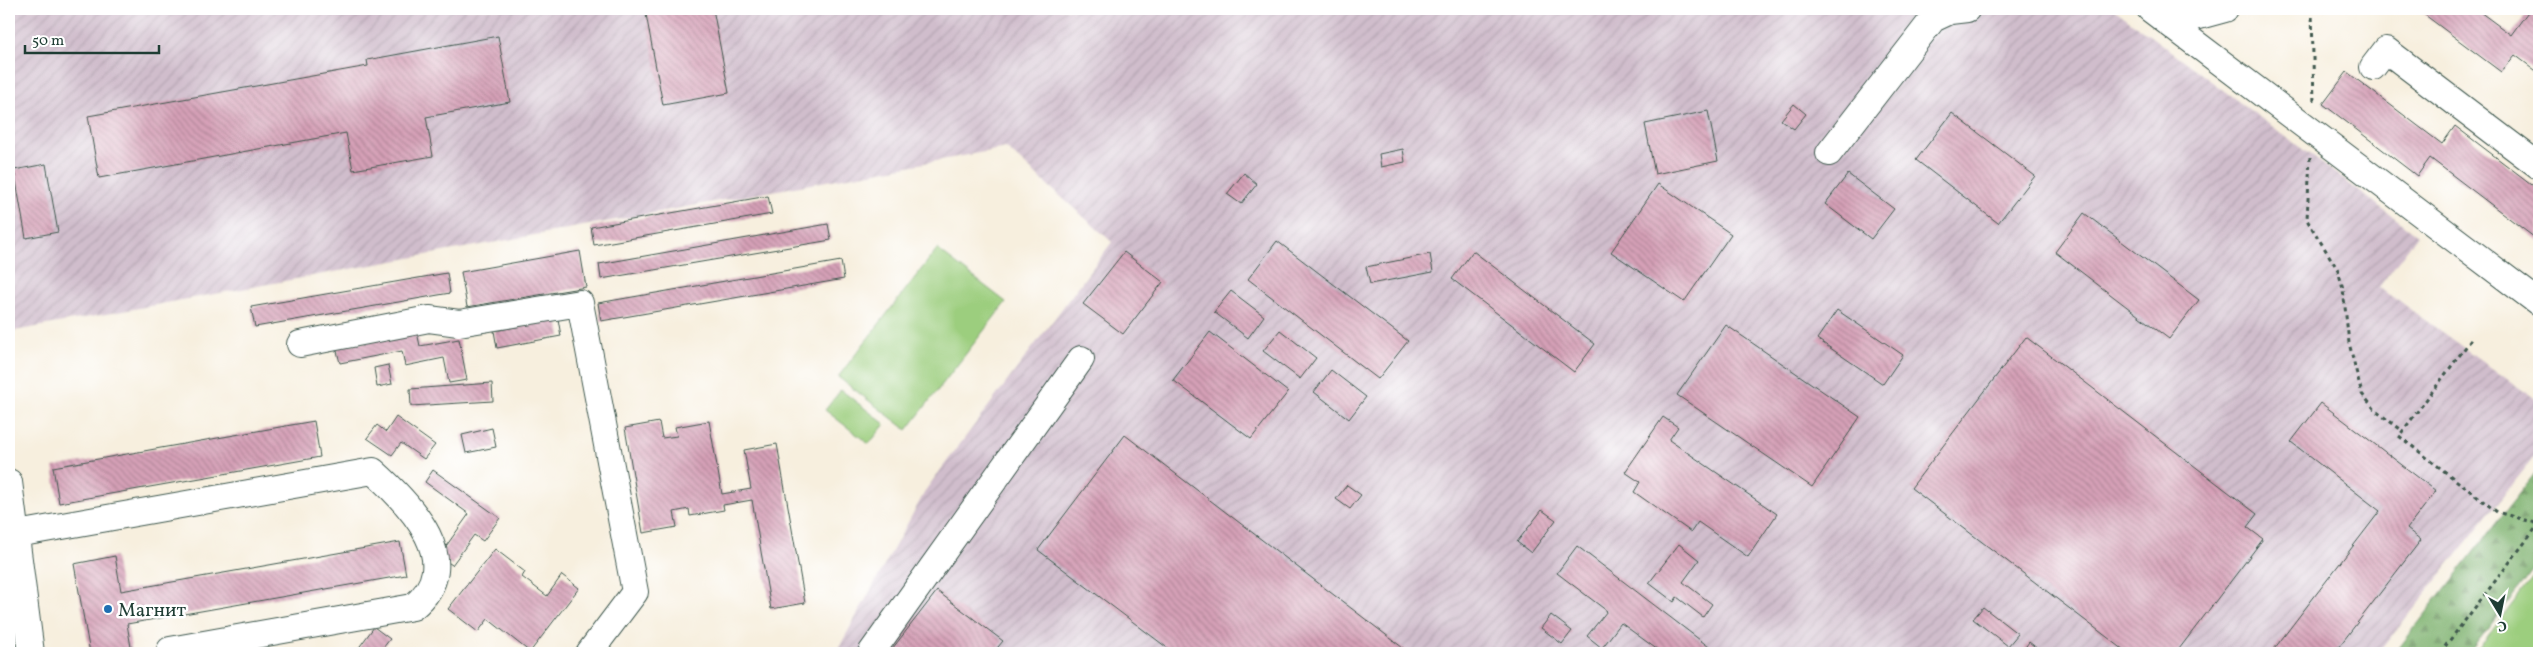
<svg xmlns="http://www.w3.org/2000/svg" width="2548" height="662" viewBox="0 0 2548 662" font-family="Vollkorn,serif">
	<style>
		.industrial { fill: url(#industrial-furrows) }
		.grass { fill: #9cce7e; stroke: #5e8659 }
		.forest { fill: url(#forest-firs); stroke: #4e7750 }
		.building { fill: url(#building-back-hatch) }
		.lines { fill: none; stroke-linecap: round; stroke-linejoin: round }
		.minor-casing { stroke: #3f584e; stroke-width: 28 }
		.path { stroke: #3f584e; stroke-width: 3; stroke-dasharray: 4 4; stroke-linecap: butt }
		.minor { stroke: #fff; stroke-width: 26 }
		.poi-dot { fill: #1f6fb2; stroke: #fff; stroke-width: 2 }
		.labels { text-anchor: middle; stroke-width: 5; stroke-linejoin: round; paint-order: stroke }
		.poi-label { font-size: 19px; fill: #1f3d34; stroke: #fff; text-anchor: start }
	</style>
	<defs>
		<pattern id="industrial-furrows" width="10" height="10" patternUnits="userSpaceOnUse" patternTransform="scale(1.25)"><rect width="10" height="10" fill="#d0bdcc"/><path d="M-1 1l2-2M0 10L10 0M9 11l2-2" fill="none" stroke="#b2a3b0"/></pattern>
		<pattern id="forest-firs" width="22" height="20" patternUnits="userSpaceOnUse" patternTransform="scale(1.25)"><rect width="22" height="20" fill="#7db16d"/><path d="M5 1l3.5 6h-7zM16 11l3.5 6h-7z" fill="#66915a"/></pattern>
		<pattern id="building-back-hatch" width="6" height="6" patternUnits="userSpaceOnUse" patternTransform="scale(1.25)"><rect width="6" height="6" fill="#d6a0b7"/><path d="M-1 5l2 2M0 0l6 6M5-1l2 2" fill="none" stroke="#ad8496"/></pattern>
	</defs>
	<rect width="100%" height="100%" fill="#fff"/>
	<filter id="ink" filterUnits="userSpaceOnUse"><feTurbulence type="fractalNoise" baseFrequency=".02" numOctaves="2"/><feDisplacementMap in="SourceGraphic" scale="10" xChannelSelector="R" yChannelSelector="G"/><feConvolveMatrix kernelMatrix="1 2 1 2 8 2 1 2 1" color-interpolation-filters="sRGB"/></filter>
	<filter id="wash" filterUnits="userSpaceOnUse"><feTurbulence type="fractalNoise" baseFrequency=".0096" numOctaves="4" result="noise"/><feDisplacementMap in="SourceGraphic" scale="20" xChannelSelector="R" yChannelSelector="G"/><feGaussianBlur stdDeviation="1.12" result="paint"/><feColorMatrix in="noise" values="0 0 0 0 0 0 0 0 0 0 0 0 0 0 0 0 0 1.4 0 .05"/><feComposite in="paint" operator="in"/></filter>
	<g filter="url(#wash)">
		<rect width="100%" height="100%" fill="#f7efde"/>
		<!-- industrial -->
		<path class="industrial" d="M9,9H2114L2418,235L2379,287L2539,402V451L2378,653H836L927,488L1112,242L1006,148L9,332Z"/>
		<!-- grass -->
		<path class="grass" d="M937,249L1006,302L907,430L838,377Z
			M841,390L885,424L869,444L825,410Z
			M2539,569V653H2475Z"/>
		<!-- forest -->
		<path class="forest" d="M2539,468V562L2469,653H2395Z"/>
		<g id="blocks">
			<!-- building -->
			<path class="building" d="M645,9H713L729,93L663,105Z
				M2417,9H2476L2511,35L2530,9H2539V73L2515,55L2501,72Z
				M498,36L510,102L426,117L433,156L353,170L346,133L99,178L88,116L368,66L367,60Z
				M2347,72L2442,144L2455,126L2539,190V241L2430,158L2417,176L2323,104Z
				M1794,104L1806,114L1794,129L1781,120Z
				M1708,111L1718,161L1655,174L1645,124Z
				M1952,113L2035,176L1998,223L1916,160Z
				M1403,149L1405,162L1381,167L1379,154Z
				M46,164L58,232L26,238L14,170Z
				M1244,173L1257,184L1241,204L1227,194Z
				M1848,174L1894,209L1871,239L1825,204Z
				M1658,184L1731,234L1684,302L1611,252Z
				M768,196L772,214L594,245L591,227Z
				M2084,213L2199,300L2169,339L2055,252Z
				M828,224L831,240L601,279L599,264Z
				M1277,241L1408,341L1378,379L1248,279Z
				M580,251L586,287L467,307L461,272Z
				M1473,251L1595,344L1574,372L1452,279Z
				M1124,252L1163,282L1123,334L1083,304Z
				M1430,254L1433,272L1370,284L1366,267Z
				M841,261L844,279L601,321L598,303Z
				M447,273L450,293L255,327L251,307Z
				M1231,291L1264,316L1248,338L1214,312Z
				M1837,310L1903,355L1883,384L1817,339Z
				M558,319L561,336L497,348L494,331Z
				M1726,325L1860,417L1812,487L1677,395Z
				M1280,330L1316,358L1300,379L1263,351Z
				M417,332L420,346L459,339L467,380L449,383L444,358L405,366L402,351L340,363L336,347Z
				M1210,332L1288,392L1251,439L1173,380Z
				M2026,337L2257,514L2247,527L2263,539L2176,653H2128L1911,488Z
				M388,365L392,384L377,387L374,368Z
				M1331,370L1366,397L1349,419L1314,392Z
				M492,383L493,401L411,406L410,389Z
				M2321,403L2436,491L2407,529L2421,540L2334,653H2271L2380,511L2291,442Z
				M396,417L435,445L424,459L401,443L392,455L367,438L377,425L386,432Z
				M1663,417L1678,427L1669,440L1777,514L1748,557L1698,522L1691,532L1634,492L1640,482L1625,472Z
				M314,421L320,457L59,503L53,467Z
				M709,421L722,494L751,489L744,450L777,444L805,603L771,609L752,500L723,505L724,510L690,516L689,509L674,512L677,527L643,533L625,428L659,422L662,438L677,436L675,427Z
				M492,428L496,447L466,453L462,435Z
				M1125,435L1407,651L1405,653H1174L1038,550Z
				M433,470L500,518L483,541L474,535L452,565L439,556L469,514L425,482Z
				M1347,485L1361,495L1350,509L1336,499Z
				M1542,510L1556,520L1531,553L1517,542Z
				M400,542L406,575L127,624L132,653H90L74,564L115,556L121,591Z
				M1679,544L1699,560L1683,582L1712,604L1703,617L1677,597L1674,602L1649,583Z
				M1577,546L1679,624L1717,653H1662L1621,623L1602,648L1587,636L1607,611L1557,573Z
				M495,549L525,572L522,577L547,596L562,575L579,588L530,652L488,619L478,632L448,609Z
				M937,591L1003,641L993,653H889Z
				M1983,607L2018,634L2008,646L1973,619Z
				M1551,615L1572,631L1562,644L1541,628Z
				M374,627L390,639L379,653H355Z
				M2029,642L2043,653H2021Z"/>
		</g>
	</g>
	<g filter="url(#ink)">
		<use href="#blocks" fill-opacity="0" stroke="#3f584e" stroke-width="1"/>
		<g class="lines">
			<defs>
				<path id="minor" d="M2150,9L2539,303
					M2170,24L2225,9
					M2373,67L2386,50L2539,166
					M1829,153L1933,19L1950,11L1967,9
					M300,344L429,319L459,323L580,303L635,592L589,653
					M9,482L31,653
					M17,534L373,471C411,505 467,563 413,607L170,650L171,653
					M871,653L1081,359"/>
			</defs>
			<!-- minor casing -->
			<use href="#minor" class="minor-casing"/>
			<!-- path -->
			<path class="path" d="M2312,9L2314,105
				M2310,157L2307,220L2338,270L2343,289L2349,343L2362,394L2377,412L2403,431
				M2471,340L2399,436L2497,512L2539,524
				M2440,653L2539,524"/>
			<!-- minor -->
			<use href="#minor" class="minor"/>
		</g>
	</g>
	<!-- markers -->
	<circle class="poi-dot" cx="108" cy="609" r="5"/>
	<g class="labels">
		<!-- poi labels -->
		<g class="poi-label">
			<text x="118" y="616">Магнит</text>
		</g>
	</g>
	<!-- margin -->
	<rect width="2548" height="662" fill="none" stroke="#fff" stroke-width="30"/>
	<!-- north arrow -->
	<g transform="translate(2500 614) rotate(170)" stroke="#ffffff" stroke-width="4" paint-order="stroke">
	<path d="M0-4L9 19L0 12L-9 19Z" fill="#1f3d34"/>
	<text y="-8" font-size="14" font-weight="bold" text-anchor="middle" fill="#1f3d34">С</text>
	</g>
	<!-- scale -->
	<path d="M25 45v8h134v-8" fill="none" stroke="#1f3d34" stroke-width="2.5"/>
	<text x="32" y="45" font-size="15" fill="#1f3d34" stroke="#ffffff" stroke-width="4" paint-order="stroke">50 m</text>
</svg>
